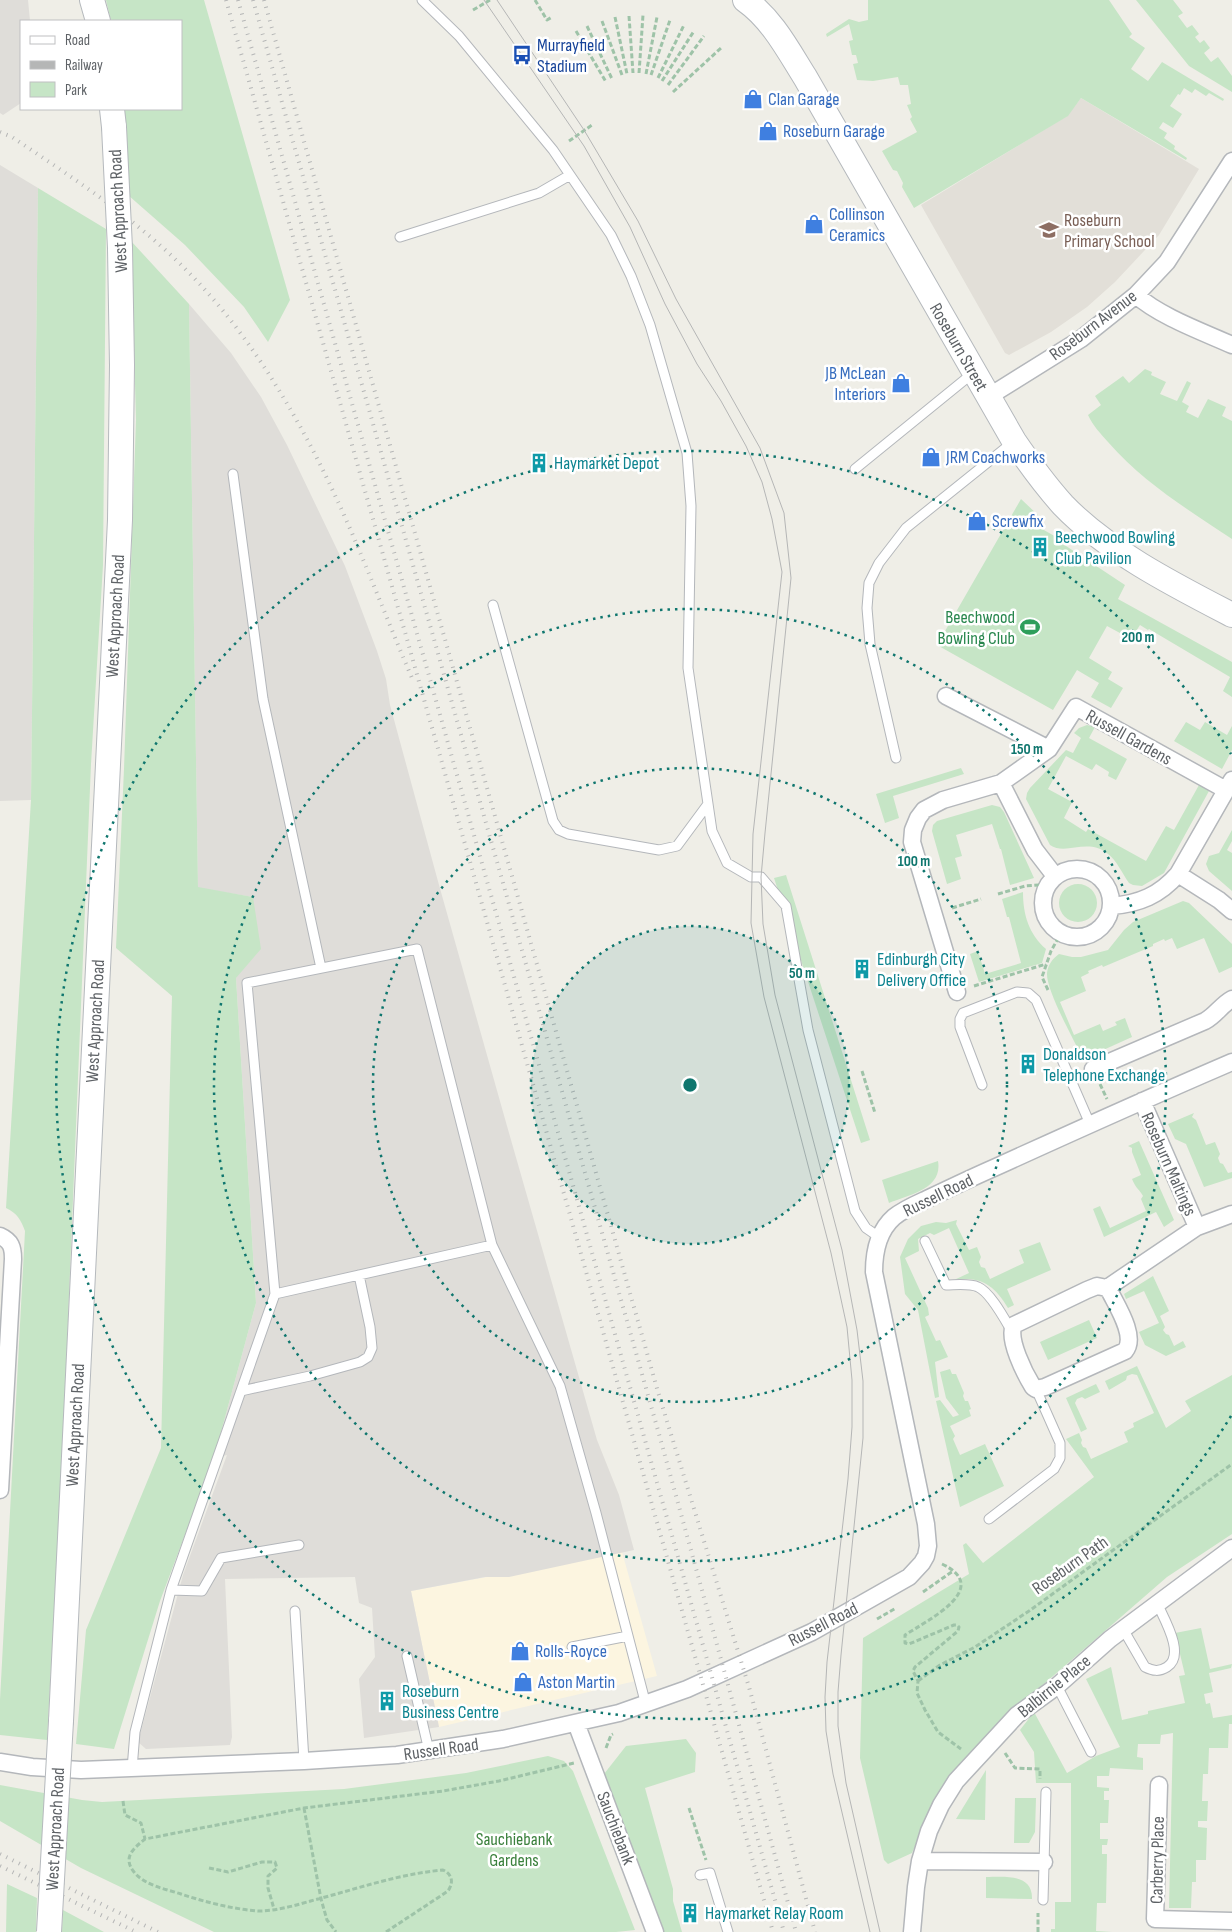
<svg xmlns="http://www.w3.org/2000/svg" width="1232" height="1932" viewBox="0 0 1232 1932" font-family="'Sofia Sans Condensed',sans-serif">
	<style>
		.commercial { fill: #fcf5e0 }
		.industrial { fill: #dfddd9 }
		.education { fill: #e2dfd8 }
		.green { fill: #c6e5c6 }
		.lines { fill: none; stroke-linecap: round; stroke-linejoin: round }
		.lane-casing { stroke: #b4b7bb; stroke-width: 11 }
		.street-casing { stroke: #b4b7bb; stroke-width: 19 }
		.secondary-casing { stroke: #b5b9bd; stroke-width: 26 }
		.path { stroke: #9ec3a8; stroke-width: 3; stroke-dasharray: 5 2.5; stroke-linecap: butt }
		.lane { stroke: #fff; stroke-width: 9 }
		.street { stroke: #fff; stroke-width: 16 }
		.secondary { stroke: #fff; stroke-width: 24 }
		.tram { stroke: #b5b6b6; stroke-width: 1 }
		.rail { stroke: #b5b6b6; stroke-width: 4; stroke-dasharray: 1 6; stroke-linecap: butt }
		.secondary-bridge-casing { stroke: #b5b9bd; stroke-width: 26; stroke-linecap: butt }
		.secondary-bridge { stroke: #fff; stroke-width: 24 }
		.ring { fill: none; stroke: #0f766e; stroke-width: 2.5; stroke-dasharray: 2.5 5 }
		.labels { text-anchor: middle; stroke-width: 5; stroke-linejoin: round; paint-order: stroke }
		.transit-label { font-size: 18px; fill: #164399; stroke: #fff; text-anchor: start }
		.shop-label { font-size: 18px; fill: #366cbe; stroke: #fff; text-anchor: start }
		.street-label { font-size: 18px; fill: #5e6266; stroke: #fff }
		.education-label { font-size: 18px; fill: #785e54; stroke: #fff; text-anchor: start }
		.culture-label { font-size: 18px; fill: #0d838f; stroke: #fff; text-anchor: start }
		.leisure-label { font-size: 18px; fill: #27864d; stroke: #fff; text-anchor: end }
		.park-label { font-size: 18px; fill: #3b813d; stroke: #fff }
		.centre { fill: #0f766e; stroke: #fff; stroke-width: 2.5 }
		.ring-label { font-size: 15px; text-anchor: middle; font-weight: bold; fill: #0f766e; stroke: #fff; stroke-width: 5; stroke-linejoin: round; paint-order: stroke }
	</style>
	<rect width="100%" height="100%" fill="#efeee7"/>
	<!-- commercial -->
	<path class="commercial" d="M622,1552L657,1676L439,1727L411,1591Z"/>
	<!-- industrial -->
	<path class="industrial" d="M0,0H28L30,21H21V103L3,115L0,113Z
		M0,165L38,188L31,800L0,801Z
		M189,304L231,353L261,397L287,445L345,566L377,651L386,679L390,705L439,885L507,1126L597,1440L619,1495L634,1550L509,1577H485L411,1591L439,1727L364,1738L359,1679L375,1657L372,1608L359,1603L355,1577L225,1579L232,1737L230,1745L146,1749L138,1742L183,1575L227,1455L214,1458L256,1303L236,978L253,897L198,888Z"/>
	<!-- education -->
	<path class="education" d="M1081,98L1199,169L1159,235L1115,282L1087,307L1051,332L1009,355L1005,353L921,205L1067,116Z"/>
	<!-- green -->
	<path class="green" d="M106,0H204L290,300L268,342L244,307L185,245L128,195L122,109H181V21H111Z
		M868,0H1109L1132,34L1129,37L1145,48L1131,69L1148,81L1162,62L1224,99L1223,101L1209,93L1206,96L1195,89L1192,93L1184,88L1180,95L1178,94L1170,106L1182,114L1173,128L1163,122L1159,128L1167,133L1164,138L1175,146L1174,149L1187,158L1186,160L1081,98L1068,116L914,208L902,187L903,183L897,171L893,170L882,151L917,132L910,119L912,117L907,105L911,104L908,85H900L898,77L873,81L857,80L853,64L858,63L856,55H852L849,41L853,40L849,24L827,37L826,34L849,19L859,22L868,20Z
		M1136,0H1173L1183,13L1178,16L1187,28L1192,25L1199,34L1195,37L1200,43L1204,40L1210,48L1204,53L1211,62L1218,57L1232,76V92L1189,66Z
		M38,188L106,229L103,565L91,764L62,1465L47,1740L0,1735V1700L25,1231C21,1220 17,1213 6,1208L31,800Z
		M131,241L189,304L198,887L253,897L261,949L236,978L256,1303L214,1458L160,1601L114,1749L76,1744L86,1630L161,1448L172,996L116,948L124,769L136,420Z
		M1145,369L1152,372L1151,375L1166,382L1160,394L1177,401L1187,381L1191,383L1182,402L1189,406L1186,412L1198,418L1208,399L1226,407L1222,416L1232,421V539C1187,509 1144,483 1108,442C1101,434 1093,426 1088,415L1101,405L1095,396L1123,376L1129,383Z
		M1021,499L1040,517L1035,525L1058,538L1057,540L1125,585L1118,599L1232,662V697L1223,691L1230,677L1149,629L1148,630L1140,625L1131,639L1107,626L1089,658L1112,672L1108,679L1123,688L1111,708L1091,697L1099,683L1077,670L1053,710L937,645Z
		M1186,722L1200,730L1205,722L1227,735L1232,726V750L1222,769L1174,741Z
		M1087,725L1095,727L1089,738L1127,759L1116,780L1108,776L1109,772L1096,764L1092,770L1066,756L1048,789L1072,802L1064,818L1086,832L1088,829L1146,861L1166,826L1174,830L1199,785L1209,791L1164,873L1142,886L1133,885L1129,883C1122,873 1117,861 1108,854C1088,837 1066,856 1050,845L1026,799L1027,793L1030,788L1066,750L1073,753L1081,738L1074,733L1079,728Z
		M961,768L964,774L893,796L899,818L885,823L876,794Z
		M992,805L1000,807L1004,812L1034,878L1010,885L1001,849H1000L992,824L956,835L962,856L955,858L961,879L947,884L932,831L933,825L937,821Z
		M1232,830V841L1227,850L1232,853V891L1209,871L1206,864L1209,856L1219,853Z
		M786,875L870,1140L861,1143L774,878Z
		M1059 903a19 19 0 1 1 38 0a19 19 0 1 1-38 0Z
		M1023,892C1023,915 1029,934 1046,949L1042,963L979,982L970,954L978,951L985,974L1021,963L1009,917H1007L1002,899Z
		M1183,901L1189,903L1232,944V967L1219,973L1204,938L1177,949L1172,938L1165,941L1164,939L1153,944V946L1103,967L1102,965L1088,971L1089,973L1081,977L1086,991L1060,1002L1074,1035L1100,1024L1103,1031L1117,1025L1115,1022L1125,1018L1132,1037L1090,1056L1080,1053C1072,1036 1046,990 1047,973C1048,965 1052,959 1059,954L1072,957H1081L1108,950L1124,930L1133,922Z
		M1194,1113L1192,1117L1196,1120L1206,1145L1215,1142L1220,1154L1218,1158L1220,1163L1223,1164L1228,1173L1232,1172V1178L1204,1187L1186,1144L1175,1139L1168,1124Z
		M1139,1141L1174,1220L1164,1227L1156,1212L1104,1237L1093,1209L1100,1206L1110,1228L1146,1211L1141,1199L1143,1196C1140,1190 1136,1189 1132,1179L1141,1175L1132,1152V1148L1128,1146Z
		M938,1161C943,1189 909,1195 889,1203L882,1180Z
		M957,1220L956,1224L969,1250L977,1247L981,1257L979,1262L981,1267L985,1268L990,1279L1024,1263L1019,1250L1040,1242L1051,1270L1007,1289L1014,1305L1008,1308C994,1285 981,1276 954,1280L969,1273L949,1228L934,1235L930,1233L918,1239L919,1251L905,1258L928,1308L929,1315L925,1317L936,1341L940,1340L948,1357L935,1362L939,1397L935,1398L918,1310L905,1294L900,1257L908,1239L921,1226L936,1222L946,1223Z
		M1153,1276L1169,1311L1160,1316L1165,1327L1163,1330L1166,1334L1169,1335L1174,1346L1183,1341L1186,1347L1166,1356L1145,1345L1139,1332L1159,1323L1144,1291L1126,1299L1124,1294Z
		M1089,1320L1097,1338L1048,1360L1040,1342Z
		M1137,1366L1166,1428L1191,1411L1185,1401L1232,1375V1534L1167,1577L999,1723L957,1767L938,1793L912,1853L888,1864L884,1860L860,1758L863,1638L969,1574L963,1545L966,1543L983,1563L1094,1477L1066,1439L1079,1433L1082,1440L1081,1443L1083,1447L1086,1448L1091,1459L1128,1442L1124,1432L1134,1427L1133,1423L1154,1413L1137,1375L1132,1374L1127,1376L1126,1380L1109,1390L1105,1381Z
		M950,1369L952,1374H956L964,1393L963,1396L965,1401H968L971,1409L969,1410L971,1416L950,1426L955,1436L953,1439L960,1455L985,1444L1004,1486L960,1507L936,1401L940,1400L953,1417L959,1415L946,1398L940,1372Z
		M1096,1384L1100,1392L1085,1399L1082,1397L1077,1399L1075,1403L1087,1429L1081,1432L1066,1398Z
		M1201,1628L1210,1669L1232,1664L1231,1668L1209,1673L1213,1692L1204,1694L1206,1704L1210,1703L1213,1718L1232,1715V1724H1229L1228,1748H1209L1208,1774H1203L1202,1801H1208L1207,1821H1198V1827L1207,1828L1206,1860H1196V1882H1192L1191,1908H1169L1173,1733L1161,1735L1160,1744H1138L1137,1757L1143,1758V1770L1110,1768L1109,1776H1097V1787L1109,1788V1791H1104V1800H1109L1108,1823H1100V1839H1108L1107,1845H1102V1854H1107L1106,1903H1097L1096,1931L1112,1932H1051V1929H1055V1902H1071V1783H1036L1034,1752L1020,1730L1034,1712L1067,1773L1096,1756L1120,1747L1086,1679L1111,1667L1122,1720L1148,1714V1711L1185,1703L1179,1676L1185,1675L1175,1633Z
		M686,1739L696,1753L695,1772L645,1788L673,1889V1901L682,1932H661L604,1774L626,1746Z
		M548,1756L564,1761L573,1771L635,1930L616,1932H214L81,1868L0,1821V1785L82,1800L102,1802L344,1789L466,1773Z
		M986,1770L985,1820L956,1819Z
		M1015,1798H1036L1035,1832L1029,1843H1014Z
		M986,1877C1004,1877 1033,1873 1032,1899L986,1898Z
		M7,1884L37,1898L36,1932H6Z
		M63,1910L104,1932H62Z"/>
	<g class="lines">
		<defs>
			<path id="lane" d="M422,0L459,36L553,150L611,235L631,276L650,325L687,453L691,506L688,668L712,831L727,863L751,877H761L786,906L808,1030L855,1211L866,1228L879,1237
				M400,237L539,193L570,175
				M855,469L973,373
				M233,474L263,699L321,968
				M493,605L553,821L559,830L568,834L659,850L677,846L708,804
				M896,758L870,644L867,608L869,583L879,563L906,528L1013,442
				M982,1085L960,1027V1019L963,1013L1017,992L1028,993L1036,1000L1090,1124
				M925,1241L946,1285C955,1285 969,1283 978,1287C990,1292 1004,1318 1011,1330
				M275,1294L247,983L417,949L492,1245
				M241,1391L310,1376L360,1362L368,1357L372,1348L370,1327L359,1275
				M989,1519L1054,1469L1060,1458V1443L1036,1389
				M171,1590L202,1591L221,1558L299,1545
				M295,1611L304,1761
				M1123,1629L1145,1667C1153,1671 1159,1672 1167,1667C1186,1655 1164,1619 1157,1603
				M572,1647L628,1636
				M407,1656L429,1751
				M1057,1686L1091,1752
				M132,1769L135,1732L171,1590L275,1294L492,1245L560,1386L596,1513L646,1705
				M700,1875L710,1873L728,1932
				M1043,1900L1046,1792"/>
			<path id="street" d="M1136,295C1159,316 1203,332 1232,345
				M988,397L1081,339L1136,295L1167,262L1232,161
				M946,696L1049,749
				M1001,783L1035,850L1055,876
				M1043 903a34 34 0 1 1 68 0a34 34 0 1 1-68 0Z
				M1178,874L1219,900L1232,911
				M1111,906C1139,904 1160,895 1178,874L1232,780
				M957,992L912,842L913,830L918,818L924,810L943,800L1001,783L1049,749L1076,707L1226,790
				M1093,1069L1205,1021C1216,1015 1221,1005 1232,999
				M1197,1227L1232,1214
				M0,1236C11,1241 13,1247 13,1259L0,1490
				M1107,1288L1110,1292C1117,1306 1137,1337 1125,1351L1045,1387L1036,1389L1033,1387C1025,1374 1007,1339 1014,1325L1087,1290L1097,1286L1107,1288L1197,1227L1142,1101
				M576,1723L655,1932
				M0,1762L32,1767L81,1770L304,1761L397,1755L503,1739L619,1713L687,1689L812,1632L909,1577L922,1563L926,1556L928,1546L926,1524L874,1272C874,1251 878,1231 894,1217C904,1209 916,1204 927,1199C950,1188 973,1177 996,1167C1075,1131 1153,1096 1232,1062
				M1159,1785L1155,1919L1232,1921
				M920,1861L1044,1862
				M912,1932L916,1887L920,1861L929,1831L941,1805L956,1781L1017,1715L1057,1686L1110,1639L1232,1548"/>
			<path id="secondary" d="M92,0L98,21
				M745,0C772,19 788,50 805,77L1014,441C1029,463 1045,485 1063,505C1107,551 1176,586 1232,615
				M112,109L114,127
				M61,1721L120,520L122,365L120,248"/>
		</defs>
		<!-- lane casing -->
		<use href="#lane" class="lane-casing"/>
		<!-- street casing -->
		<use href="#street" class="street-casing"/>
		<!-- secondary casing -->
		<use href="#secondary" class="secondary-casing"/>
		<!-- path -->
		<path class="path" d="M535,0L547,20L552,17
			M473,10L490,0
			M629,16L633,73
			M615,17L627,74
			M602,21L622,75
			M587,26L612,79
			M576,31L606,82
			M639,73L643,15
			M646,74L657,17
			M651,75L670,20
			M658,78L684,25
			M662,81L694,31
			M668,85L704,36
			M673,92L721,48
			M569,141L592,125
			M998,894L1025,886L1039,885
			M952,908L981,899
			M974,986L1046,964
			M1048,990L1042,977L1051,951L1061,933
			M862,1071L875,1113
			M1100,1084L1107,1099
			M942,1564C993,1588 928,1620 905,1635V1643L909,1644L954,1625H957L959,1627L958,1631L915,1667L913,1671L918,1681L917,1693L925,1710L938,1732L961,1749
			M923,1592L953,1571
			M877,1619L896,1608
			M918,1681L940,1665L975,1647L1029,1611L1232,1464
			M606,1748L611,1735L613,1734
			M1005,1753L1015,1768L1040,1769V1779
			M123,1801L125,1815L141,1823L145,1839
			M304,1808L321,1899L327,1920L336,1932
			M689,1808L706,1860
			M209,1868L228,1872L262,1862H275L277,1868L268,1876V1888L274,1909
			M386,1932L448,1891C454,1882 452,1874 443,1870C398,1874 357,1889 314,1900C297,1905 277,1911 258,1911C232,1909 205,1902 181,1894C165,1889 144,1885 134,1872C122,1857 134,1848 145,1839L304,1808L443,1791L499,1781L574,1763
			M1038,1932V1913"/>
		<!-- lane -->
		<use href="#lane" class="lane"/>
		<!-- street -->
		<use href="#street" class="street"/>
		<!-- secondary -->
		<use href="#secondary" class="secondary"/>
		<!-- tram -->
		<path class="tram" d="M484,0L584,146L630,227L665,304L697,364L721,401L746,446L762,482L772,519L782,572L753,834L751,923L764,997L831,1253L847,1327L852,1380V1427L848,1479L827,1662L825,1697L826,1731L833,1774L870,1932
			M497,0L584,130L638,221L676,299L760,448L784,513L791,578L765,833L761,877L763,924L775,995L842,1250L857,1330L863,1381V1438L841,1655L838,1692V1726L846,1783L880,1932"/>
		<!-- rail -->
		<path class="rail" d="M226,0L773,1932
			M238,0L784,1932
			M253,0L657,1427L796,1932
			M264,0L658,1392L749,1687L815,1932
			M0,132L12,137C76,180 141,222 194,278C265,352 318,452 357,545C376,590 393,634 412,678
			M0,1854L158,1932
			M0,1866L136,1932"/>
		<defs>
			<path id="secondary-bridge" d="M114,127L120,248
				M49,1932L61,1721"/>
		</defs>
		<!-- secondary-bridge casing -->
		<use href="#secondary-bridge" class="secondary-bridge-casing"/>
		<!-- secondary-bridge -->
		<use href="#secondary-bridge" class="secondary-bridge"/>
	</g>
	<!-- distance rings -->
	<circle cx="690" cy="1085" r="159" fill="#0f766e" fill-opacity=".12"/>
	<g class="ring">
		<circle cx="690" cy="1085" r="159"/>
		<circle cx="690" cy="1085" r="317"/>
		<circle cx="690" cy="1085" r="476"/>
		<path d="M1231 1416A634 634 0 1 1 1231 754"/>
	</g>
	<!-- icons -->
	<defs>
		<symbol id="bus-bare" viewBox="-9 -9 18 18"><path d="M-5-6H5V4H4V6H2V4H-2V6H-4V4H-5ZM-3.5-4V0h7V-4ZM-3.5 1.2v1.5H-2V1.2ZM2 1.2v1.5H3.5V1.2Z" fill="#1a4fb4" stroke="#fff" stroke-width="2.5" paint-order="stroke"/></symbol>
		<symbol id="shop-bare" viewBox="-9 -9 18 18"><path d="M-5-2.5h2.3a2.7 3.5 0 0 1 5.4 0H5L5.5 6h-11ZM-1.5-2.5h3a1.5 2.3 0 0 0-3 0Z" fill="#3f7fe0" stroke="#fff" stroke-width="2.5" paint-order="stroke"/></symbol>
		<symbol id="school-bare" viewBox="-9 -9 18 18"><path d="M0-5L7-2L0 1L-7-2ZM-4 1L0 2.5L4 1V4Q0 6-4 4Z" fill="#8d6e63" stroke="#fff" stroke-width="2.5" paint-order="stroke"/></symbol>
		<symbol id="building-bare" viewBox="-9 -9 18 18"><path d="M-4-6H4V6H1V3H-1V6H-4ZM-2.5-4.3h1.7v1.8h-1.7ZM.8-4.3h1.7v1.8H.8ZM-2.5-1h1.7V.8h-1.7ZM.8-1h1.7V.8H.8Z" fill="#0f9aa8" stroke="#fff" stroke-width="2.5" paint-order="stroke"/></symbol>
		<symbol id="stadium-bare" viewBox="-9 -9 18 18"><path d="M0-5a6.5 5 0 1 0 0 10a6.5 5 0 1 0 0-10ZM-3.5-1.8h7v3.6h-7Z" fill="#2e9e5b" stroke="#fff" stroke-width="2.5" paint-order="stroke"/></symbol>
	</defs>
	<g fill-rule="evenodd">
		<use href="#bus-bare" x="508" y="41" width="28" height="28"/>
		<use href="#shop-bare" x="739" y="85" width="28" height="28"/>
		<use href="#shop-bare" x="754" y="117" width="28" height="28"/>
		<use href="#shop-bare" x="800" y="210" width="28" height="28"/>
		<use href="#school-bare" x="1035" y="216" width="28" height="28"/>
		<use href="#shop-bare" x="887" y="369" width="28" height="28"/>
		<use href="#shop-bare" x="917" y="443" width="28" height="28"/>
		<use href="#building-bare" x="525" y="449" width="28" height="28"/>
		<use href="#shop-bare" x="963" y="507" width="28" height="28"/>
		<use href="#building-bare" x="1026" y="533" width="28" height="28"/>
		<use href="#stadium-bare" x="1016" y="613" width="28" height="28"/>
		<use href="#building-bare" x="848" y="955" width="28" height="28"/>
		<use href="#building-bare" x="1014" y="1050" width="28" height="28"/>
		<use href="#shop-bare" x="506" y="1637" width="28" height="28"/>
		<use href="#shop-bare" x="509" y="1668" width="28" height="28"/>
		<use href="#building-bare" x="373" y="1687" width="28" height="28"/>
		<use href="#building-bare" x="676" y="1899" width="28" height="28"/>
	</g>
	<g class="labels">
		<!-- transit labels -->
		<g class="transit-label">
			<text x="537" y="51">Murrayfield<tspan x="537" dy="21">Stadium</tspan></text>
		</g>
		<!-- shop labels -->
		<g class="shop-label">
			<text x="768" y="105">Clan Garage</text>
			<text x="783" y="137">Roseburn Garage</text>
			<text x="829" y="220">Collinson<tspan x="829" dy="21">Ceramics</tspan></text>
			<text x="886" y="379" text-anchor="end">JB McLean<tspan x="886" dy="21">Interiors</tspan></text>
			<text x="946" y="463">JRM Coachworks</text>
			<text x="992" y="527">Screwfix</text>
			<text x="535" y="1657">Rolls-Royce</text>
			<text x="538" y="1688">Aston Martin</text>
		</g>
		<!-- street labels -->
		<g class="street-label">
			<text transform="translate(118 211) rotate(-93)" y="6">West Approach Road</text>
			<text transform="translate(1093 325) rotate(-37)" y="6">Roseburn Avenue</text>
			<text transform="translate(959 347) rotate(60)" y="6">Roseburn Street</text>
			<text transform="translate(115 616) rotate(-87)" y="6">West Approach Road</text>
			<text transform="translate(1129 737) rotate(29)" y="6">Russell Gardens</text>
			<text transform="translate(95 1021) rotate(-87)" y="6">West Approach Road</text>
			<text transform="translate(1169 1164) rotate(66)" y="6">Roseburn Maltings</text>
			<text transform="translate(938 1195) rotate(-26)" y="6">Russell Road</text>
			<text transform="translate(75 1425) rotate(-87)" y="6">West Approach Road</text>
			<text transform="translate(1070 1565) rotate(-35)" y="6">Roseburn Path</text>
			<text transform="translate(823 1624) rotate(-27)" y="6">Russell Road</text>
			<text transform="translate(1054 1686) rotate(-39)" y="6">Balbirnie Place</text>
			<text transform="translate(441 1749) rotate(-8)" y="6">Russell Road</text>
			<text transform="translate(616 1828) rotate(69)" y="6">Sauchiebank</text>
			<text transform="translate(55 1829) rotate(-87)" y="6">West Approach Road</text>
			<text transform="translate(1157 1860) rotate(-89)" y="6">Carberry Place</text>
		</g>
		<!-- education labels -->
		<g class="education-label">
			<text x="1064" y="226">Roseburn<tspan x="1064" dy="21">Primary School</tspan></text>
		</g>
		<!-- culture labels -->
		<g class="culture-label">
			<text x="554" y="469">Haymarket Depot</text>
			<text x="1055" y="543">Beechwood Bowling<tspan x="1055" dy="21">Club Pavilion</tspan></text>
			<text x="877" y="965">Edinburgh City<tspan x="877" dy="21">Delivery Office</tspan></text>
			<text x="1043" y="1060">Donaldson<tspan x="1043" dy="21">Telephone Exchange</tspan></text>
			<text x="402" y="1697">Roseburn<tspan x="402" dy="21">Business Centre</tspan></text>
			<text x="705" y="1919">Haymarket Relay Room</text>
		</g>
		<!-- leisure labels -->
		<g class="leisure-label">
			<text x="1015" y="623">Beechwood<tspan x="1015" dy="21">Bowling Club</tspan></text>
		</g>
		<!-- park labels -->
		<g class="park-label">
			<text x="514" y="1845">Sauchiebank<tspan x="514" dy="21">Gardens</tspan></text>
		</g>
	</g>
	<circle cx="690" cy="1085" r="8" class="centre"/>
	<g class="ring-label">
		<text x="1138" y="642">200 m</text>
		<text x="1027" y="754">150 m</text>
		<text x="914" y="866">100 m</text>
		<text x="802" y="978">50 m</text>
	</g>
	<!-- legend -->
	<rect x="20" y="20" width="162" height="90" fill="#ffffff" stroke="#bfc0c2"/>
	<rect x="30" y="36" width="25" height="8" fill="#ffffff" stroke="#bfc0c2"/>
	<text x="65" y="45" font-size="15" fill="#5e6266">Road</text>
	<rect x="30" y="61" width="25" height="8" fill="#b5b6b6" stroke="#bfc0c2"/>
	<text x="65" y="70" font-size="15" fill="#5e6266">Railway</text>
	<rect x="30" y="82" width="25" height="15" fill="#c6e5c6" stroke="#bfc0c2"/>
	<text x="65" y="95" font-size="15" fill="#5e6266">Park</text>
</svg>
